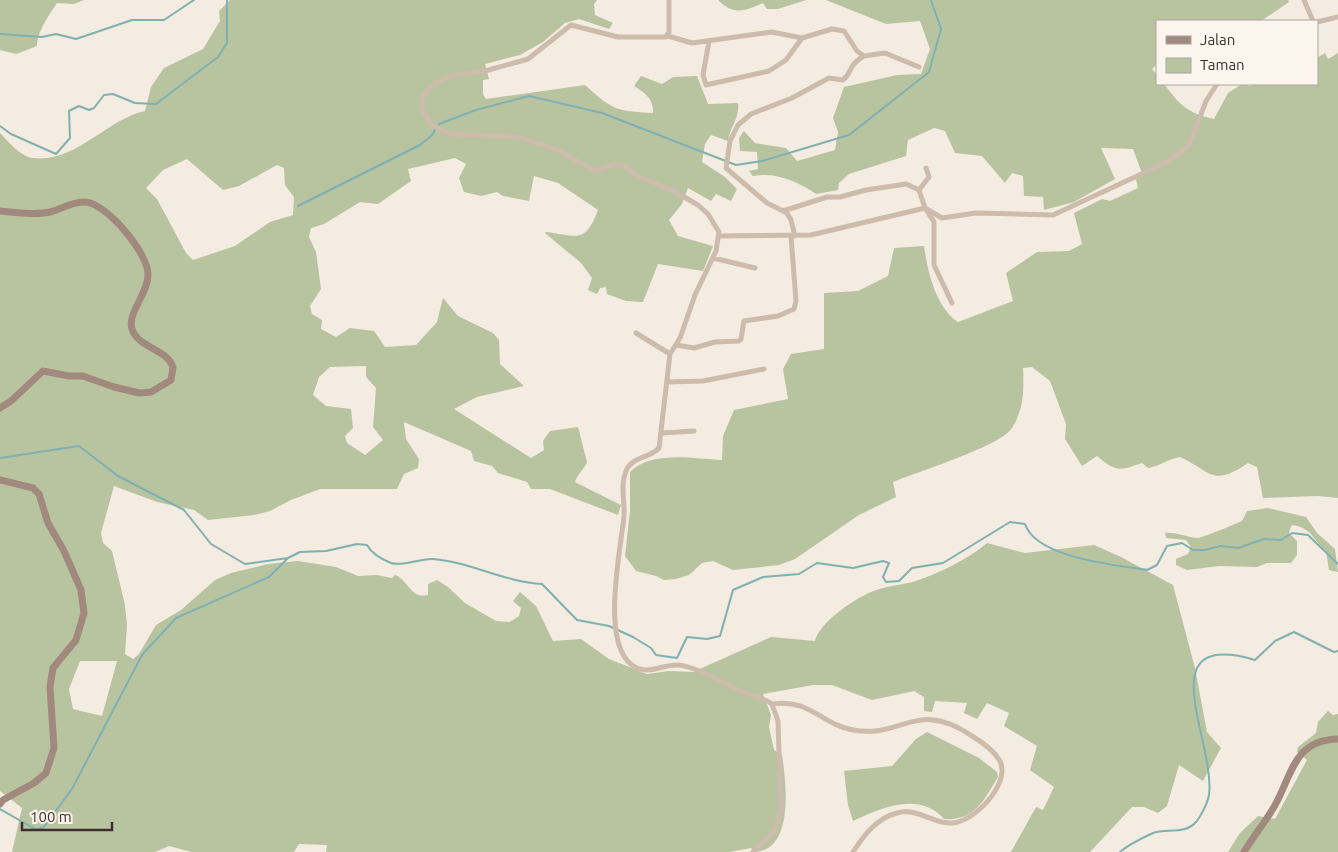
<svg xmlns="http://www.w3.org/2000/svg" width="1338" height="852" viewBox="0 0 1338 852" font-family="Ubuntu,sans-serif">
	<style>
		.green { fill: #b8c4a0; fill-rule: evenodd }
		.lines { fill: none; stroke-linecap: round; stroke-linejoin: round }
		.stream { stroke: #7fb0b2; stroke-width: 2 }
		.street { stroke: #cdbbac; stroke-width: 5 }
		.secondary { stroke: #a18a7d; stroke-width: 7 }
	</style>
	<rect width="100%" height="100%" fill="#f4ebe1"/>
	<!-- green -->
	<path class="green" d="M0,0H84L74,4L57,3C49,15 37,32 37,46L16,54L0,50Z
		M230,0H597L594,4L595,15L613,23L609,29L579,19L565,23L543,42L520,55L485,64L489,79L483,80V94L486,99L585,85C613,110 615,111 653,113C654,99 645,93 634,86L641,76L662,84L673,77L697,76L708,104L738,103C740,118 730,126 728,141L711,135L705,144L702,162L725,177L737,189L731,201L716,194L711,201L688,188L682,204L669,220L678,236L713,246L703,271L658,264L643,302L626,301L607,294L606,287L600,288L597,294L588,290L592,278L581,263L545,233L546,232C578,236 585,244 598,210L558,183L534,176L529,201L503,196L497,192L481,196L464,192L459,178L466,164L455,158L408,169L411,181L378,204L360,202L324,224L311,228L309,237L316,252L321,289L310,306L312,314L322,320L321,329L336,337L350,328L374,331L385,347L416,345L437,322L443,298L458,316L493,333L499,340L500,364L524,386L477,397L454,409L531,458L544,450L543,441L550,431L578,427L587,462C585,469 579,471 575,482L621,505L618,515L550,489H531L527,482L498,473L492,466L474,461L471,451L404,422L406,439L419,459L418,468L404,474L397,489H320L291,500L270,511L254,515L208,520L194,510L157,502L114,486L101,533L103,543L112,551L125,605L127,626L125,654L133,659L139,654L156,625L181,610L215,580L231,573L268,564L298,561L336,567L358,576L377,575L392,578L395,575C408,579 411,600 428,595V584L437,580L448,587L465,603L496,621L510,622L519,616L521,608L513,601L520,592L536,606L553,641L581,639L609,659L647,674L669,671L693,672L771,637L815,641C819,623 854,599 871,592C885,586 902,585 916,581C941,572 967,560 987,543L1025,553L1094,545L1121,557L1173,585L1195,668L1207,732L1221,748L1203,781L1179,765L1167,806L1158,813L1144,807H1132L1090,852H1011L1036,807L1043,810L1054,787L1030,770L1037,746L1004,726L1009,713L987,703L977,719L964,713L967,703L935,701L932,712L924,711V697L914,691L872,700L832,685H813L763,694L771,715L769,727L774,750L782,755C786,782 795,852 753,852L751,848L730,852H326L327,845L299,844L294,852H192L169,846L155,852H12L22,808L0,791V133C8,141 21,157 33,158C76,163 107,119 145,111L151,87L164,68L203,49L220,21L219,11ZM187,159L223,190L239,186L277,165L284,168L285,185L294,197L293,215L270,222L235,246L193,260L186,253L157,199L146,188L163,170ZM366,366V377L376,388L373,427L383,440L365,455L347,443L345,436L353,428L351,409L326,406L313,395L319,377L330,367ZM80,661H117L102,716L73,709L69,689Z
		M718,0H806L778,9H767L763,3C744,11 735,16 718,0Z
		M826,0H1288L1289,2L1261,21H1157V64L1152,69L1157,75V84H1164C1180,105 1187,113 1214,119L1228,93L1242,84L1250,86L1257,84H1317V58L1325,53L1328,59L1338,53V498L1318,496L1263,498L1257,467L1248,463C1212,488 1211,471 1180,457C1168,459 1160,466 1148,468L1142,463C1119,471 1116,472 1097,456L1082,466L1065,439L1066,424L1050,381L1032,367L1023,368C1024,390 1024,409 1012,428C1001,446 917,472 893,482L896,497L859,515L795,559L779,565L733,570L713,561L702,563L689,575L676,579L664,580L656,576L636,571L625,556L630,511V472C652,450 693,459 722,460L723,436L734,410L788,399L783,369L791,354L824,349V293L858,291L888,276L894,248L924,246C928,272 935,306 958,322L1013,301L1006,273L1037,252L1069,251L1082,244L1074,213L1102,199L1110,201L1138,188L1136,179L1143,176L1133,149L1101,148L1115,179L1074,202L1044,210L1043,197L1024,196L1023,176L1012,173L1005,183L982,156L955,153L945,131L934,128L908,140L906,156L849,174L839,183L838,190L816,194C797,181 776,172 753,176L749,171L758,169L757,152L740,151L739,138L744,131L755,143L786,148L797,161L835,150L838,132L833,118L844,87L897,75L921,74L930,49L920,21L886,24Z
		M1268,508L1306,517L1317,533L1335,549L1338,572L1329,570L1326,551C1312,539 1313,529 1293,525L1291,526L1289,533L1297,541V555L1291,563H1267L1257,567L1219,566L1187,570L1176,565V559L1188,554L1191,547L1186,540L1166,538L1165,533C1177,532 1185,537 1197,538C1202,538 1235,524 1242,521L1247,511Z
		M1328,711L1333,715L1338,714V852H1228L1240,833L1258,816L1275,819L1307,760L1297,752L1298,747L1316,733L1318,722Z
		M927,732L979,758L997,772L998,777C984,800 975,821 944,819C919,791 881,808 853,821L848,805L844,771L892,766L916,739Z"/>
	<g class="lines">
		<!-- stream -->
		<path class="stream" d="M0,34L42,37L56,34L76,39L132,20H164L194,0
			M0,126L11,134L56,154L70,138L69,111L79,106L89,110L94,108L104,95L113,94L135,103L156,104L218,57L227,43V0
			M298,206L420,145L431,136L439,124L476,110L529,96L602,113L736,165L762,161L849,135L929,72L941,29L931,0
			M0,458L79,446L118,476L184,510L211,544L245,564L288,558L300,552L326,551L357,544L367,545C372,554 381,559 391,563C403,567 420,558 433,559C471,562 504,582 542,584L577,620L609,626L633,637L651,648L656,655L677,658L687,637L707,639L720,636L733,590L763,577L799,574L817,563L853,568L883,561L889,563L883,577L886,582L899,581L912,568L943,563L1010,522L1025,524C1036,558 1116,565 1147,570L1157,565L1167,546L1182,543L1193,550H1205L1220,546L1238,548L1264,539L1281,540L1292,533L1308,535L1338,564
			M0,809L35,829L43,828L72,789L142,655L176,618L269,577L288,558
			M1120,852C1128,845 1142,838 1153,833C1166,828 1185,835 1196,822C1201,816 1208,802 1209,795C1216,742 1147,628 1255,660L1275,641L1294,632L1334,652L1338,651"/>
		<!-- street -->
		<path class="street" d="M669,0V32L666,37H618L571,25L528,59L485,71L458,74L437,82L424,95L422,109L432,125L450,134L519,137L560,151L595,171L614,164L623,165L639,177L672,190L698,205L708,214L719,232L716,251L695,295L680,338L670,354L659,448C649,459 632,456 626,471C620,485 625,501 624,516C621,549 598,651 637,668C650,674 664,664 678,665C702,668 722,684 744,692C754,696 763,698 772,704L778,721L781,810L774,832L753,852
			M1304,0L1313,21
			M1317,22L1338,17
			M668,36L692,43L772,32L802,38
			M709,41L703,75L706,85L769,71L786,60L802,38L832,29L844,31L857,51L864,56L885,53L919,67
			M926,168L929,177L919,190L925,208L934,222V265L952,303
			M783,211L827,197H840L866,190L906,184L919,190
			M720,236L811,235L925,208L942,218L976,213L1053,215L1163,164L1189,146L1206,101L1217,84
			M795,236L791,220L787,213L767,203L726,168L730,141L738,125L751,114L792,98L829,78L843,80C853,72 847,66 864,56
			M713,258L755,268
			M636,333L670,354
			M676,345L694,348L715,342L739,341L741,339L744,321L778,316L794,309L796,301L791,236
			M667,382L703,381L764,369
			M662,433L694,431
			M772,704C812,699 820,724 853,730C902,739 917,698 972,736C982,742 994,751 1000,761C1011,784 974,822 952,823C932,824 918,807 897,813C877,818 864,835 853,852"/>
		<!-- secondary -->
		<path class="secondary" d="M0,211C15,213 35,215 50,212C62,209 73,201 86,202C107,204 149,254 148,275C148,294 127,313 132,329C138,348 167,349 173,367L171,380L151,392L139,393L114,387L83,376H69L43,371L11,401L0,408
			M0,480L33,488L39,494L48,523L64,551L81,590L84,613L76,640L53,668L50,687L54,748L46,773L34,783L3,800L0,804
			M1244,852C1253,837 1265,822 1274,807C1292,776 1293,740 1338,739"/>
	</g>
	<!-- legend -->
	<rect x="1156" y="20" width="162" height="65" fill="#fbf5ee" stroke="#aea6a0"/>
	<rect x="1166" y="36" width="25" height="8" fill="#a18a7d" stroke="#aea6a0"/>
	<text x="1200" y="45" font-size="15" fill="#3b302b">Jalan</text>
	<rect x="1166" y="58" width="25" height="15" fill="#b8c4a0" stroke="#aea6a0"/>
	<text x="1200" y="70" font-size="15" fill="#3b302b">Taman</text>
	<!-- scale -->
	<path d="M22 822v8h90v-8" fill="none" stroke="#3b302b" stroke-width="2.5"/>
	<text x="30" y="822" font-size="15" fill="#3b302b" stroke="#fbf5ee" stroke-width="4" paint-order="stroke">100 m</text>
</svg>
